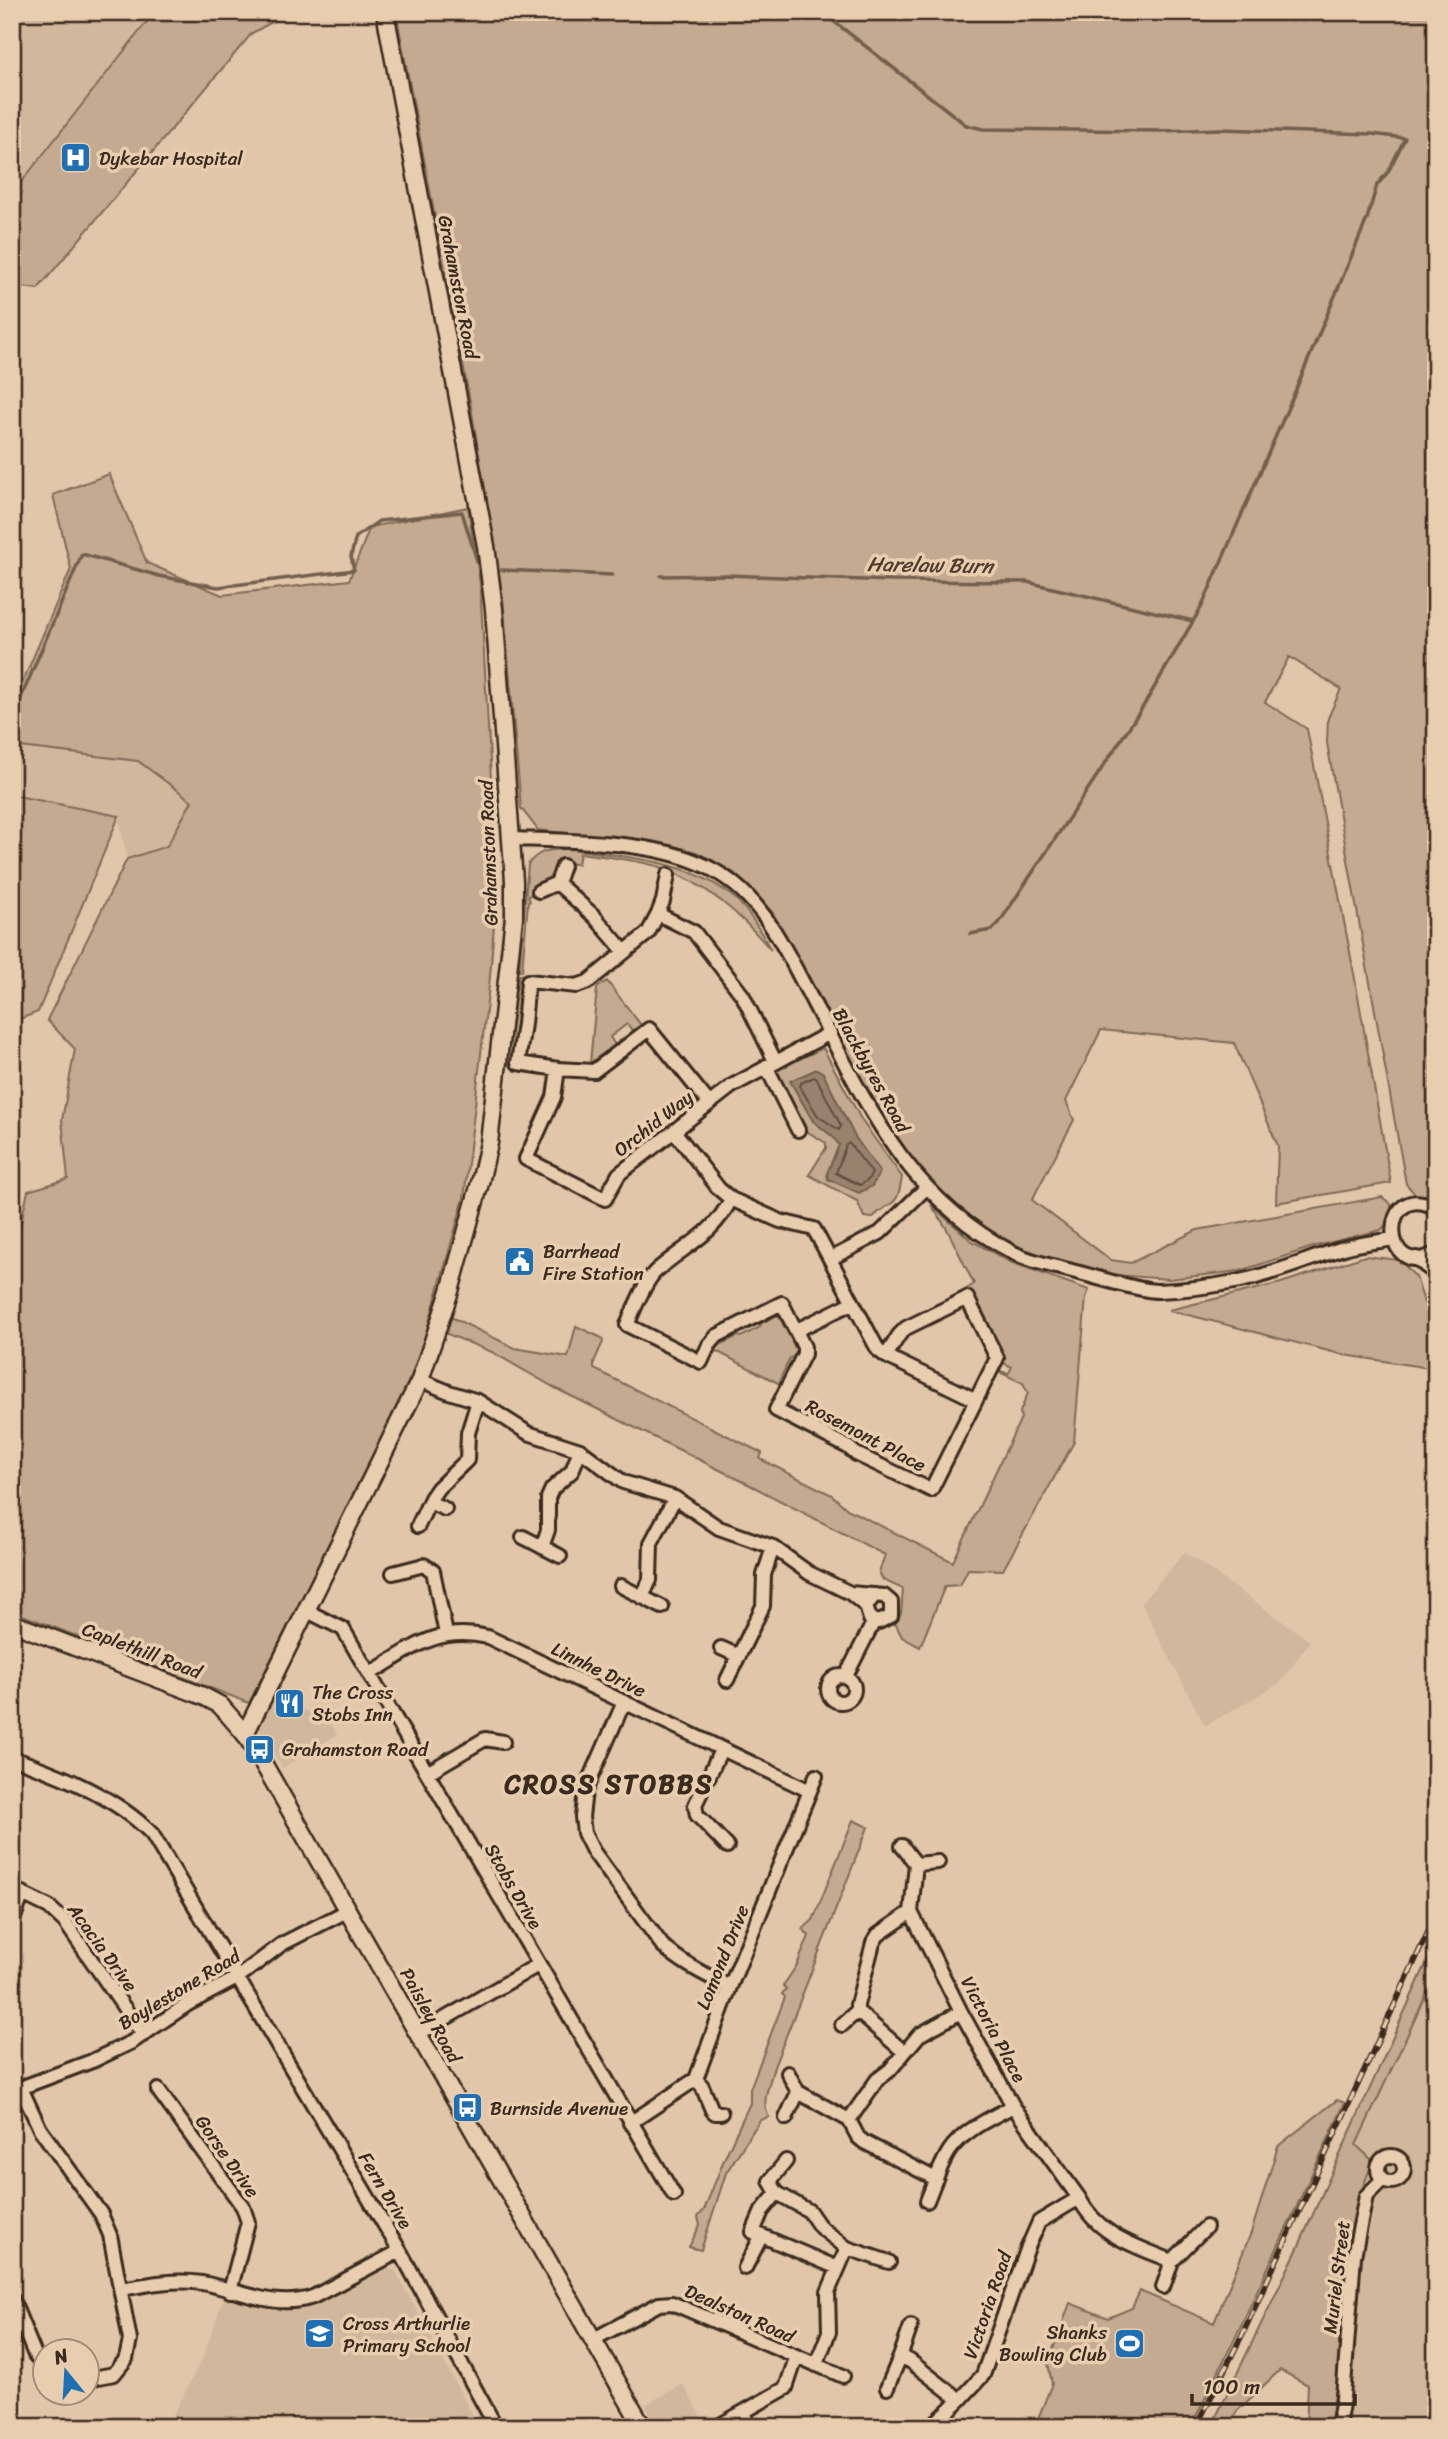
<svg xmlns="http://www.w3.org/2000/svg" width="1448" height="2439" viewBox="0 0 1448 2439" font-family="Sriracha,sans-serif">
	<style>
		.built { fill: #d1b89c }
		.green { fill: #c3aa90; stroke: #7f6a57; stroke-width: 2 }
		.water { fill: #99826d; stroke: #735f4d; stroke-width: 2 }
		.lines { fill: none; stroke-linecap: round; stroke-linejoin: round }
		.shore { stroke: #614d3e; stroke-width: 2 }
		.stream { stroke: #735f4d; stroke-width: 3.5 }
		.minor-casing { stroke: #3b2a1e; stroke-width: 18 }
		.major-casing { stroke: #3b2a1e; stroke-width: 21 }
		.minor { stroke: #e8cdaf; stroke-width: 12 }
		.major { stroke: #e8cdaf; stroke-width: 16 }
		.rail-casing { stroke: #3b2a1e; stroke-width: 6 }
		.rail { stroke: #e8cdaf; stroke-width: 3.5; stroke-dasharray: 10; stroke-linecap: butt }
		.labels { text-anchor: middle; stroke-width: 7; stroke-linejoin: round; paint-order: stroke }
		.poi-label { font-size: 19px; fill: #3b2a1e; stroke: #e8cdaf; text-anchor: start }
		.street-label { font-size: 19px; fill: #3b2a1e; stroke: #e8cdaf }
		.water-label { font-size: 21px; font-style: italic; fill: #4e3c2e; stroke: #e8cdaf }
		.district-label { font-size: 26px; font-weight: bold; letter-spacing: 2px; fill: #3b2a1e; stroke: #e8cdaf }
	</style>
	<rect width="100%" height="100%" fill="#e1c6a9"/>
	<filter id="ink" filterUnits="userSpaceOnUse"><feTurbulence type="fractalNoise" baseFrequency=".0143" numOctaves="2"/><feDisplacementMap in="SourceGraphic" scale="14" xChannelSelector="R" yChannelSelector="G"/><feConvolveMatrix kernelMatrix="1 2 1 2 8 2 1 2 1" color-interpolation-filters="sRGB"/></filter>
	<g filter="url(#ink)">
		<!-- built -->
		<path class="built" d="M12,12H280L249,30L12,286Z
			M12,746L138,761L192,800L167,846L127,859L118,816L12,795Z
			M1185,1552L1310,1641L1280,1683L1205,1726L1141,1603Z
			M275,1695L331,1724L337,1735L282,1768L260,1730Z
			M1436,1974V2427H1323L1337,2382L1347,2249L1361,2192L1371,2166V2159L1356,2146Z
			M386,2268L395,2270L479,2427H167L203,2357L224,2297L272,2310H302Z
			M683,2384L705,2425L714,2421L718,2427H658L645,2405Z"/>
		<!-- green -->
		<path class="green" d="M150,12H290L252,33L38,289L12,286V194L153,14Z
			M396,12H1436V1195H1416L1406,1184L1327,743L1328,718L1341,689L1289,657L1265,702L1307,729L1353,968L1391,1183L1276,1203L1278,1146L1234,1043L1101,1030L1066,1101L1074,1120L1032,1200L1111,1260L1131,1263L1197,1230L1382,1197L1391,1204L1393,1217L1381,1230L1316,1246L1240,1271L1169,1279L1114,1275L1053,1260L1005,1242L955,1205L911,1164L871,1101L772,912L734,873L696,852L668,845L538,830L521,808L503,598L471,407Z
			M109,474L147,563L222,595L349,580L370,527L468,507L480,583L497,885L490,977L464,1198L413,1379L249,1703L12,1611V1227H20L28,1191L68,1179L62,1120L75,1049L47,1020L127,859L167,846L192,801L138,761L12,746V707L71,569L53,495Z
			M12,795L119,816L38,1012L12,1022Z
			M571,849C628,857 693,860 738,901C752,915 761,933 771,950C740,914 706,883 660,867C635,859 606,857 580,853L578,864H573L558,859L551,877L532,886L535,893L528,896L530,901L528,902L522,971H519L528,864C541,848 551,850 571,849Z
			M518,975H524L513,1067L507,1064Z
			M607,981L641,1025L633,1031L627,1024L610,1037L615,1045L590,1063L597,988Z
			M823,1048L862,1121L902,1177C897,1210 893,1198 872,1218L864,1217L857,1201L809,1175L826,1148V1143L803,1129L774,1071Z
			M931,1205L972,1241L1010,1262L1089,1290L1086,1297L1074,1442L1003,1570L968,1569L960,1585L945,1586L920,1647L902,1637L895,1623L901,1614L903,1589L883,1580L879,1572L885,1555L750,1485L557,1389L492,1352L447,1334L451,1317L515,1348L568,1357L576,1326L602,1338L603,1342L594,1362V1369L762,1453L760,1459L832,1495L847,1509L953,1562L1021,1418L1020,1412L1028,1393L1023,1383L999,1372L1001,1371L1008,1374L1012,1367L1001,1362L1003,1357L970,1292L966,1293L963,1291L974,1284L947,1229Z
			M1365,1256L1399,1260L1416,1277L1424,1302L1436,1300V1369L1344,1355L1169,1310L1281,1283Z
			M778,1315L797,1349L795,1356L790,1358L781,1377L780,1384L716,1351L719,1345L738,1336L741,1337L760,1327L761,1323Z
			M853,1820L868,1827L774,2067C770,2083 760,2103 769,2117L760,2120L726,2173L701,2250L689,2247L700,2225L698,2217L704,2210L726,2155L750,2103V2089L785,1997L782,1994L786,1989L783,1986L797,1965L809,1936L803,1929L813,1920Z
			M1436,1942V1974L1356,2145L1371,2159V2166L1361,2192L1347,2249L1337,2382L1330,2427H1306L1308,2385L1280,2370L1237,2411L1229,2427H1211L1296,2252Z
			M1337,2100L1345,2103L1237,2334L1191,2427H1053L1051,2424L1036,2423L1052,2384L1048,2363L1070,2303L1108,2318L1132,2308L1140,2291L1214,2323L1251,2233L1278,2146Z"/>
		<!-- water -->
		<path class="water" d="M817,1069L823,1073L855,1137L880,1172L872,1186L859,1193L828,1179L827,1173L839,1145L832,1136L813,1121L790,1081Z"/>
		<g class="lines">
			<!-- shore -->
			<path class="shore" d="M814,1077L817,1079L841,1126L839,1130L818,1116L800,1087L801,1083Z
				M849,1143L872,1173L868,1180L860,1185L836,1173L846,1145Z"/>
			<!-- stream -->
			<path class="stream" d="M822,12L966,125L983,129L1161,131L1220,129L1372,134L1405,138L1388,172L1377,185L1367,219L1294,394L1202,606L1144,705L999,923L992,930L970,934
				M502,570L612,575
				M661,576L727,575L892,581L1027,582L1193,621
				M12,719L82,554L159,576L218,587L354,570L351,556L356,537L379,521L462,512L477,561"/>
			<defs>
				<path id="minor" d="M511,839C571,841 663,840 715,871C759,896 780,939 802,981C860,1089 899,1194 1014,1253C1031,1262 1054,1266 1072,1271C1093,1276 1139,1291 1158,1291C1184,1290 1214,1286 1240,1281C1275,1274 1310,1258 1344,1248C1360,1243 1377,1242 1393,1239
					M557,883L594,916L624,951
					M539,891L557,883L563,866
					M658,914L663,901L668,875
					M775,1061L743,996L694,932L658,914L648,933L588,982L577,986L528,981L524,1024L518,1063L558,1069L554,1097L526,1159L605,1199L619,1174L732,1086L830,1033
					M766,1066L798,1130
					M558,1069L594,1071L649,1029L709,1103
					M674,1131L719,1189L731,1199
					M1436,1208C1378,1177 1380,1285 1436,1253
					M1416,1258L1428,1268L1436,1265
					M830,1259L814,1229L780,1221L731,1199C713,1236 685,1245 656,1271C644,1282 634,1310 627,1325L701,1362L709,1345L717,1336L782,1303L804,1347V1354L776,1410L848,1447L856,1454L931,1490L976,1400L886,1356L878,1350L830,1259L880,1233L926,1188
					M797,1330L852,1303
					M886,1356L899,1335L906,1328L967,1298L997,1358L976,1400
					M420,1380L449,1392L478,1401L528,1433L580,1450L623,1482L675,1498L719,1528L773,1547L809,1573L850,1593
					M429,1502L445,1509
					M418,1526L431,1498L438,1488L467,1460L468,1433L478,1401
					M523,1537L560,1556
					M542,1547L548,1530V1498L552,1489L572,1471L580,1450
					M393,1573L424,1565L433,1571L446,1634
					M621,1586L662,1607
					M642,1597L650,1580L651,1543L675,1498
					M866,1606L850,1593L884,1596L891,1602V1616L879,1622L870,1619L866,1606L875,1595
					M307,1611L343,1629L674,2195
					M721,1648L739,1656
					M369,1674C412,1649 436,1625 488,1637L810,1791
					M828 1689a13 13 0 1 1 26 0a13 13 0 1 1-26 0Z
					M846,1676L874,1621
					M727,1680L763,1606L764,1575L773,1547
					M624,1702L585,1791L582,1817L584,1833L593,1851L662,1945C681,1963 706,1975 730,1987
					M721,1750L695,1805L697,1815L727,1846
					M12,1758C61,1775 116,1797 152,1834L400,2251L496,2427
					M427,1773L485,1739L503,1742
					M902,1846L916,1864
					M938,1862L916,1864L911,1912L961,2012L1013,2106L1079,2198C1098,2236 1136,2246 1172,2261L1206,2227
					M12,1889L49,1907L65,1922L143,2035
					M12,1923L23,1893
					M842,2025L857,2011
					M418,2034L538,1965
					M904,2052L857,2011V2005L873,1943L878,1935L911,1912
					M788,2073L798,2092L849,2120L858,2137L864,2142L936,2179
					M696,2079L702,2086L712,2110L715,2113H721
					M21,2088L40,2129L101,2214L110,2235L130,2340L126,2359L114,2374L88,2379
					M158,2090L243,2207L248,2222L230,2291
					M12,2091L92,2061L132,2042L188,2004L237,1978L282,1944L349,1910
					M786,2118L798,2092
					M849,2120L877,2080L890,2070L919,2035L961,2012
					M630,2123L696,2079L730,1987L816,1776
					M1378 2169a13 13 0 1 1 26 0a13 13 0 1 1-26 0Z
					M777,2193L770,2181L786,2161
					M927,2201C934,2184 940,2165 950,2150C965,2129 992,2118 1013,2106
					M847,2248L889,2262
					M745,2268L761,2237
					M1163,2287L1172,2261
					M122,2289C149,2284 174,2279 202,2283C240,2290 275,2310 313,2297L400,2251
					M12,2299L35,2355L46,2368
					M911,2326L900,2357L910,2361L960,2400
					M594,2339L659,2304L672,2303L843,2376
					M816,2365L829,2332L828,2292L847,2248L820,2227L809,2211L777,2193L762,2211L753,2232L838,2268
					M887,2388L900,2357
					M742,2413L751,2427
					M722,2424L786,2388L796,2358
					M931,2427L960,2400L983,2375L1028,2247L1039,2222L1079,2198
					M1338,2427L1343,2398L1354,2256L1366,2196L1383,2179"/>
				<path id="major" d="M12,1623L203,1696L220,1705L245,1734L259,1756L643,2427
					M245,1734L420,1380L450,1291L480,1183L489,1143L514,917V881L494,609L486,546L385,12"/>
			</defs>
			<!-- minor casing -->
			<use href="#minor" class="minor-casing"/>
			<!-- major casing -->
			<use href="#major" class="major-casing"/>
			<!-- minor -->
			<use href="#minor" class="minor"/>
			<!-- major -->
			<use href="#major" class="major"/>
			<defs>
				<path id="rail" d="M1196,2427L1242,2335L1436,1915"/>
			</defs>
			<!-- rail casing -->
			<use href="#rail" class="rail-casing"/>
			<!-- rail -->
			<use href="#rail" class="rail"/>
		</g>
	</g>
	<!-- icons -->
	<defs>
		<symbol id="hospital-square" viewBox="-11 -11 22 22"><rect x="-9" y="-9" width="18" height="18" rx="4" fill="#1f6fb2" stroke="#e8cdaf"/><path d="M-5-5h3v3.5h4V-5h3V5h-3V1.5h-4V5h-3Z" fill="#fff"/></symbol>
		<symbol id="civic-square" viewBox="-11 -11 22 22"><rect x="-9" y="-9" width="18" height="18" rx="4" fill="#1f6fb2" stroke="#e8cdaf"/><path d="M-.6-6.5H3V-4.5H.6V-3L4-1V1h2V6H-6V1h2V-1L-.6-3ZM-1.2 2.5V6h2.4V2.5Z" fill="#fff"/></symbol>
		<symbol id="restaurant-square" viewBox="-11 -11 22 22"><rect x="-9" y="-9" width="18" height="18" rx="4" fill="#1f6fb2" stroke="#e8cdaf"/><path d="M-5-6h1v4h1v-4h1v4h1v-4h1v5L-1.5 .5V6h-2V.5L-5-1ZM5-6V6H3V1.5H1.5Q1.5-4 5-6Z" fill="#fff"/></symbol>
		<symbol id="bus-square" viewBox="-11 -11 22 22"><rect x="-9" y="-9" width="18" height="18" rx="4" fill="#1f6fb2" stroke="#e8cdaf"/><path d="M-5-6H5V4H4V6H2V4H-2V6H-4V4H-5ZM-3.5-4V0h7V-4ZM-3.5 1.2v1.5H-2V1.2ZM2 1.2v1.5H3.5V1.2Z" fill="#fff"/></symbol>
		<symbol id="school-square" viewBox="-11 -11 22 22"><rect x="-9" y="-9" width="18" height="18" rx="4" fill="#1f6fb2" stroke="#e8cdaf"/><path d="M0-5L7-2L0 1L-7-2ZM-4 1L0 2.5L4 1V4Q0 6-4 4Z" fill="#fff"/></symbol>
		<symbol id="stadium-square" viewBox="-11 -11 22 22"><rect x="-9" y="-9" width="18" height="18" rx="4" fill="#1f6fb2" stroke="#e8cdaf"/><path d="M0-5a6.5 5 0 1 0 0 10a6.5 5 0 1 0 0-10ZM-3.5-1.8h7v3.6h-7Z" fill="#fff"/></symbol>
	</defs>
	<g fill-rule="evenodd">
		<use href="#hospital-square" x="58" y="140" width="35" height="35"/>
		<use href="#civic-square" x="502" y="1244" width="35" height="35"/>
		<use href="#restaurant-square" x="272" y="1686" width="35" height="35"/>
		<use href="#bus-square" x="242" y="1732" width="35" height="35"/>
		<use href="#bus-square" x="450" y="2090" width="35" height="35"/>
		<use href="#school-square" x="302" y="2316" width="35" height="35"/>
		<use href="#stadium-square" x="1112" y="2326" width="35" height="35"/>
	</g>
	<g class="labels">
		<!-- poi labels -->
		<g class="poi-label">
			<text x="99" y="165">Dykebar Hospital</text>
			<text x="543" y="1258">Barrhead<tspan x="543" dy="22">Fire Station</tspan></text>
			<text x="312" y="1699">The Cross<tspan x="312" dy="22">Stobs Inn</tspan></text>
			<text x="282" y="1756">Grahamston Road</text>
			<text x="490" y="2115">Burnside Avenue</text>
			<text x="343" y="2330">Cross Arthurlie<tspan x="343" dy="22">Primary School</tspan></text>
			<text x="1107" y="2339" text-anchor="end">Shanks<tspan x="1107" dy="22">Bowling Club</tspan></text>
		</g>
		<!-- street labels -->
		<g class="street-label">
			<text transform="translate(459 287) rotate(79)" y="7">Grahamston Road</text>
			<text transform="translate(488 853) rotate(-92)" y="7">Grahamston Road</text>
			<text transform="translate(872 1070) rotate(61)" y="7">Blackbyres Road</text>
			<text transform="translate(653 1123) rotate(-38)" y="7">Orchid Way</text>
			<text transform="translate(866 1435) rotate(28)" y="7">Rosemont Place</text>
			<text transform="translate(142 1650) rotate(21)" y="7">Caplethill Road</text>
			<text transform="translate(599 1669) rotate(26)" y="7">Linnhe Drive</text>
			<text transform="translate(514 1886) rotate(60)" y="7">Stobs Drive</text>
			<text transform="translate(103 1947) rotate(54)" y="7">Acacia Drive</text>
			<text transform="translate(722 1957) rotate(-68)" y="7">Lomond Drive</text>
			<text transform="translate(179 1989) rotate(-31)" y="7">Boylestone Road</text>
			<text transform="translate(431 2015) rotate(61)" y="7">Paisley Road</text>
			<text transform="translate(994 2029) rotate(62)" y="7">Victoria Place</text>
			<text transform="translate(228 2156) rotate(55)" y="7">Gorse Drive</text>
			<text transform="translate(386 2190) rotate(59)" y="7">Fern Drive</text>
			<text transform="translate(1336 2277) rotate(-83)" y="7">Muriel Street</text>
			<text transform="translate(987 2305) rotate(-71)" y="7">Victoria Road</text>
			<text transform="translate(740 2313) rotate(24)" y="7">Dealston Road</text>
		</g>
		<!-- water labels -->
		<g class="water-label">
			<text transform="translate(930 565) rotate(1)" y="7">Harelaw Burn</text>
		</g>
		<!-- district labels -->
		<g class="district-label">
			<text x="609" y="1793">CROSS STOBBS</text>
		</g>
	</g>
	<!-- margin -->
	<rect width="1448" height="2439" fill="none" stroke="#e8cdaf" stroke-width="42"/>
	<rect x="21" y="21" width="1406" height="2397" fill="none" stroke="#3b2a1e" stroke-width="2.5" filter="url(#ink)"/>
	<!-- north arrow -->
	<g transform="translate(66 2372) rotate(342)"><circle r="33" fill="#e8cdaf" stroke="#a38c75" stroke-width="2"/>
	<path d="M0-5L12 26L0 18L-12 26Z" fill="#1f6fb2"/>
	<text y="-10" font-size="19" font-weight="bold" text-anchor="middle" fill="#3b2a1e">N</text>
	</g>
	<!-- scale -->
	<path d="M1192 2394v10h163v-10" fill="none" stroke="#3b2a1e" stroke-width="3.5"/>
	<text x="1203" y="2394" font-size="21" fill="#3b2a1e" stroke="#e8cdaf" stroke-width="5" paint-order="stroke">100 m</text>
</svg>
